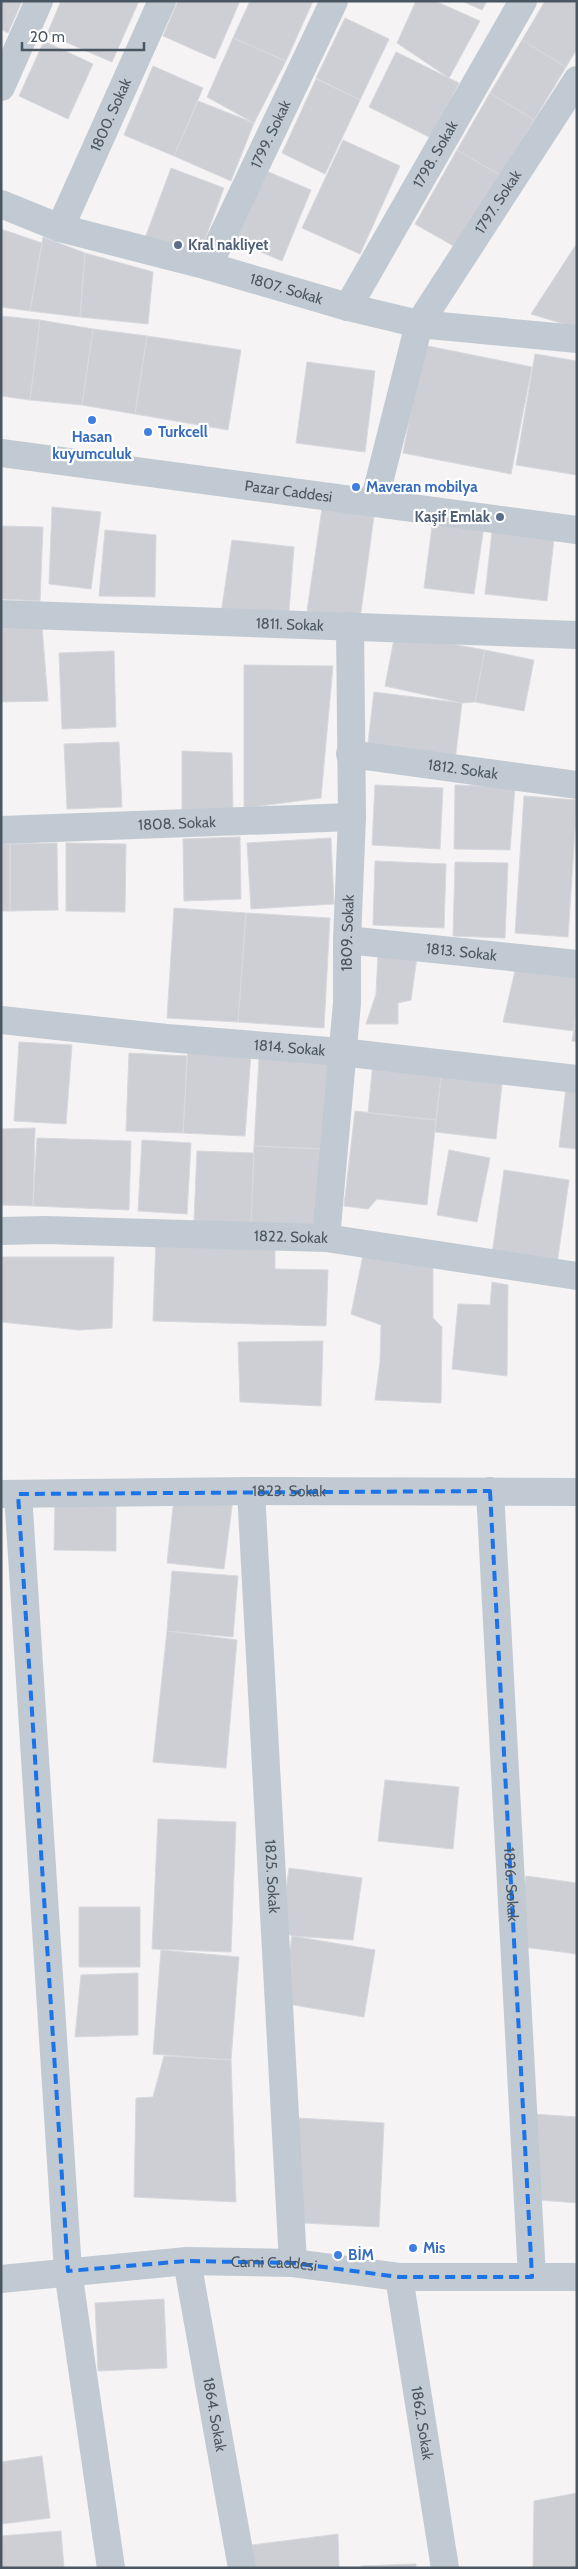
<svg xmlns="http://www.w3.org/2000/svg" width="578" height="2569" viewBox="0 0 578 2569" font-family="Cabin,sans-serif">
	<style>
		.building { fill: #cdcfd5; stroke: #d7d9de }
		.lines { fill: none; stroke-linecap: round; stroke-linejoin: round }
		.street { stroke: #c1cad2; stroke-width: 28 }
		.marked { fill: none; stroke: #1a73e8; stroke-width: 4; stroke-dasharray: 10 6; stroke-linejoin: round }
		.service-dot { fill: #5c6f8a; stroke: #fff; stroke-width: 2 }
		.shop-dot { fill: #3f7fe0; stroke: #fff; stroke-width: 2 }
		.labels { text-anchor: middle; stroke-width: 4.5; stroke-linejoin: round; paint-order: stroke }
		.street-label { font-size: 15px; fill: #4a5661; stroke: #fff }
		.service-label { font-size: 15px; font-weight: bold; fill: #4e5e75; stroke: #fff; text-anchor: start }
		.shop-label { font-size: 15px; font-weight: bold; fill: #366cbe; stroke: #fff; text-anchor: start }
	</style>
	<rect width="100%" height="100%" fill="#f5f3f3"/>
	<!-- building -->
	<path class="building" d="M1,1H22L8,33L1,29Z
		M61,1H139L112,62L47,34Z
		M178,1H240L215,59L163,36Z
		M250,1H313L286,61L233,38Z
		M416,1H435L480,21L449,78L397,43Z
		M462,1H487L482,10Z
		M545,1L577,3V49L566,67L522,40Z
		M345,18L389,39L360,100L316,78Z
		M233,38L286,61L254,123L207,97Z
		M522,40L566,67L534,120L490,93Z
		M44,41L93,64L68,119L19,96Z
		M396,52L459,83L431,138L369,107Z
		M153,66L203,88L174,156L124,135Z
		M316,79L360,100L325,174L282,153Z
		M490,93L534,120L500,175L457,150Z
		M198,101L254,123L231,181L174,156Z
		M343,140L400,166L360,254L302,228Z
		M457,150L500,175L457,248L415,224Z
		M171,168L224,188L198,258L145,238Z
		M264,170L311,190L282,261L235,241Z
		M1,229L42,243L30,311L1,307Z
		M43,237L85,253L80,317L30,311Z
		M577,243V328L531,314Z
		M85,253L153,272L148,324L80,317Z
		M1,316L40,320L30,400L1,396Z
		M40,320L93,329L82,405L30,400Z
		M93,329L147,336L135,414L82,405Z
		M147,336L241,350L228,430L135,414Z
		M423,345L532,367L511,474L403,453Z
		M535,354L577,361V475L516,465Z
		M307,362L375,371L365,452L296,443Z
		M52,507L101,512L91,589L49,584Z
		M322,508L374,516L360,619L307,611Z
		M433,519L484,526L474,594L424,588Z
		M493,523L555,530L547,601L485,594Z
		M1,526L43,527L40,601L1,599Z
		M105,530L156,535L155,597L99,596Z
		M232,540L294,547L288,624L221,613Z
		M42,627L48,701L1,702V628Z
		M395,634L485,650L475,702L462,703L385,686Z
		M485,650L534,660L524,711L475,702Z
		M114,651L116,727L62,729L59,653Z
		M244,665L333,666L321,798L244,808Z
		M374,692L462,703L455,761L367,751Z
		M119,742L122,807L67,809L64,744Z
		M182,751L232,753L233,810H182Z
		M375,785L443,788L440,849L372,845Z
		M455,785L515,787L510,850L454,849Z
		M524,796L577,800L568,937L515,933Z
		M240,837L241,899L184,901L183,839Z
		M331,838L334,904L251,909L247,843Z
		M57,843L58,910L10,911V844Z
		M66,843L126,844L125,912L66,911Z
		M1,844H10V911H1Z
		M375,861L446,864L444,928L373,925Z
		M455,862L508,863L505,938L453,936Z
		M174,908L246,913L238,1022L167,1018Z
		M246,913L330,918L324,1028L238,1022Z
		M378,954L417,957L411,1000L398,1003V1024H366L376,994Z
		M516,967L577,976V1008L574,1031L503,1022Z
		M577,1008V1042L572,1041Z
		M19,1042L72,1045L66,1124L14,1121Z
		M188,1048L251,1053L245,1136L183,1133Z
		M129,1053L187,1056L183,1133L126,1131Z
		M259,1057L329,1061L323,1149L254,1146Z
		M373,1062L442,1068L436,1120L368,1113Z
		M442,1068L503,1075L496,1139L435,1132Z
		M566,1088L577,1089V1149L559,1147Z
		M355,1111L436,1120L427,1205L377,1199L368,1209L344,1206Z
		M35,1128L33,1206L1,1205V1129Z
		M37,1138L131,1141L129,1210L33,1206Z
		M142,1140L191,1143L187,1214L138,1211Z
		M254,1146L323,1149L320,1227L251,1224Z
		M449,1150L490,1158L477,1222L437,1215Z
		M197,1151L254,1153L251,1224L194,1221Z
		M504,1170L569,1180L557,1264L492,1254Z
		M156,1237L275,1240V1269L328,1270L326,1326L153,1321Z
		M363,1255L433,1267V1318L442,1327L441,1403L375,1400L380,1362L381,1325L351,1314Z
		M1,1257H114L112,1328L79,1330L1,1322Z
		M492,1282L508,1285L507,1376L452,1369L458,1304L490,1305Z
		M323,1341L321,1406L240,1402L238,1342Z
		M55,1496L116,1497V1551L54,1550Z
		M174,1498L233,1499L224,1569L167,1563Z
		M172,1571L238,1576L233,1637L167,1631Z
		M167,1631L237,1640L226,1768L153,1762Z
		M385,1780L459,1787L453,1849L378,1841Z
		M158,1819L236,1822L231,1952L152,1949Z
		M289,1868L362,1878L353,1940L292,1936L281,1930Z
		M526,1876L577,1883V1954L516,1946Z
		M79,1907H140V1967H79Z
		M292,1936L375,1950L364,2017L282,2003Z
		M161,1950L239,1957L231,2060L153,2054Z
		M138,1973V2035L75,2037L81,1975Z
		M164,2056L231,2060L236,2202L134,2197L136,2098L153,2097Z
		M534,2114L577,2117V2203L527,2199Z
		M298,2118L384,2123L379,2227L303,2223Z
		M164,2299L167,2368L98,2371L95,2303Z
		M42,2456L50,2518L1,2524V2462Z
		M577,2493V2568H533L534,2501Z
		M61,2531L64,2568H1V2536Z
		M338,2534L339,2568H254L252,2545Z
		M416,2564V2568H361V2566Z"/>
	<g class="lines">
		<!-- street -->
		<g class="street">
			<path d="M1,87L39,1"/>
			<path id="s1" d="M1,204L60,228L208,266L348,307L419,324L577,339"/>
			<path id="s2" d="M60,228L162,1"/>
			<path id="s3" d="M208,266L334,1"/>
			<path id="s4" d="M348,307L523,1"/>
			<path id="s5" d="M1,453L577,530"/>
			<path id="s6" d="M374,502L419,324L577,80"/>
			<path id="s7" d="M1,614L577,635"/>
			<path id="s8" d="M350,754L577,785"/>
			<path id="s9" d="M1,830L352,817"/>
			<path id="s10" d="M347,940L577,964"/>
			<path id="s11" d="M1,1020L167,1038L341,1052L577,1079"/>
			<path id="s12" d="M1,1231L45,1230L326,1238L577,1276"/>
			<path id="s13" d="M326,1238L347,1003V940L352,817L350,626"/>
			<path id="s14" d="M251,1491L293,2263"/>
			<path id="s15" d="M490,1491L532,2277"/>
			<path id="s16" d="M1,1494L251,1491L577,1492"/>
			<path d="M18,1494L68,2271L111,2568"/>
			<path id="s17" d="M187,2261L242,2568"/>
			<path id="s18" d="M399,2277L445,2568"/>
			<path id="s19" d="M1,2279L187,2261L293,2263L399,2277H577"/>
		</g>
	</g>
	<!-- marked area -->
	<path class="marked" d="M490,1491L532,2277H399L293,2263L187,2261L68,2271L18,1494Z"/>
	<!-- markers -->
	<g class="service-dot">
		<circle cx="178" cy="245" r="5"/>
		<circle cx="500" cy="517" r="5"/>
	</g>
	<g class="shop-dot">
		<circle cx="92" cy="420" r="5"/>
		<circle cx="148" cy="432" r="5"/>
		<circle cx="356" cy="487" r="5"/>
		<circle cx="413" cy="2248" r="5"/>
		<circle cx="338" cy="2255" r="5"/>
	</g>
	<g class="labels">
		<!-- street labels -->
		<g class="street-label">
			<text dy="5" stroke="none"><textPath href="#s2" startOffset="124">1800. Sokak</textPath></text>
			<text dy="5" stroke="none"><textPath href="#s3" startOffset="146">1799. Sokak</textPath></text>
			<text dy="5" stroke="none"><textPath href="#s4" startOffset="176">1798. Sokak</textPath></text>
			<text dy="5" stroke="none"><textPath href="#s6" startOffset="329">1797. Sokak</textPath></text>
			<text dy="5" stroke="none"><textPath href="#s1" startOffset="298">1807. Sokak</textPath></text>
			<text dy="5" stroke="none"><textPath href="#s5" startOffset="290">Pazar Caddesi</textPath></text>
			<text dy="5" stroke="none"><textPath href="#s7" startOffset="289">1811. Sokak</textPath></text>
			<text dy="5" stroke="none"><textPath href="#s8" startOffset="114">1812. Sokak</textPath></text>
			<text dy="5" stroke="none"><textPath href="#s9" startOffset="176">1808. Sokak</textPath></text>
			<text dy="5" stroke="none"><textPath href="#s13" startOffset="306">1809. Sokak</textPath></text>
			<text dy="5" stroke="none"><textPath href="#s10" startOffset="115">1813. Sokak</textPath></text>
			<text dy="5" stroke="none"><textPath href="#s11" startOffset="290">1814. Sokak</textPath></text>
			<text dy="5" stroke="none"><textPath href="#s12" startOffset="290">1822. Sokak</textPath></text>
			<text dy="5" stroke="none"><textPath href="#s16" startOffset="288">1823. Sokak</textPath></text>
			<text dy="5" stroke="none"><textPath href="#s14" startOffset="386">1825. Sokak</textPath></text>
			<text dy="5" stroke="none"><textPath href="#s15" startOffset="394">1826. Sokak</textPath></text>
			<text dy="5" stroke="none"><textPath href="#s19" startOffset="274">Cami Caddesi</textPath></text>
			<text dy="5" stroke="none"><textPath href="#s17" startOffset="156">1864. Sokak</textPath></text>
			<text dy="5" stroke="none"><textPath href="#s18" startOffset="148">1862. Sokak</textPath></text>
		</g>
		<!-- service labels -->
		<g class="service-label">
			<text x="188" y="250">Kral nakliyet</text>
			<text x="490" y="522" text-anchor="end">Kaşif Emlak</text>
		</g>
		<!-- shop labels -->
		<g class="shop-label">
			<text x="158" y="437">Turkcell</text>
			<text x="92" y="442" text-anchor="middle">Hasan<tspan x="92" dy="17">kuyumculuk</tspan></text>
			<text x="366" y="492">Maveran mobilya</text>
			<text x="423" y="2253">Mis</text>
			<text x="348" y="2260">BİM</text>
		</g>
	</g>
	<!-- border -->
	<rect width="578" height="2569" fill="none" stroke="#4a5661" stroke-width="5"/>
	<!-- scale -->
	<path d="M22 42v8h122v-8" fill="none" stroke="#4a5661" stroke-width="2.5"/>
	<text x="30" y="42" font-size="15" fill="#4a5661" stroke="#ffffff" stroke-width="4" paint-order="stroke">20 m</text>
</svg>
